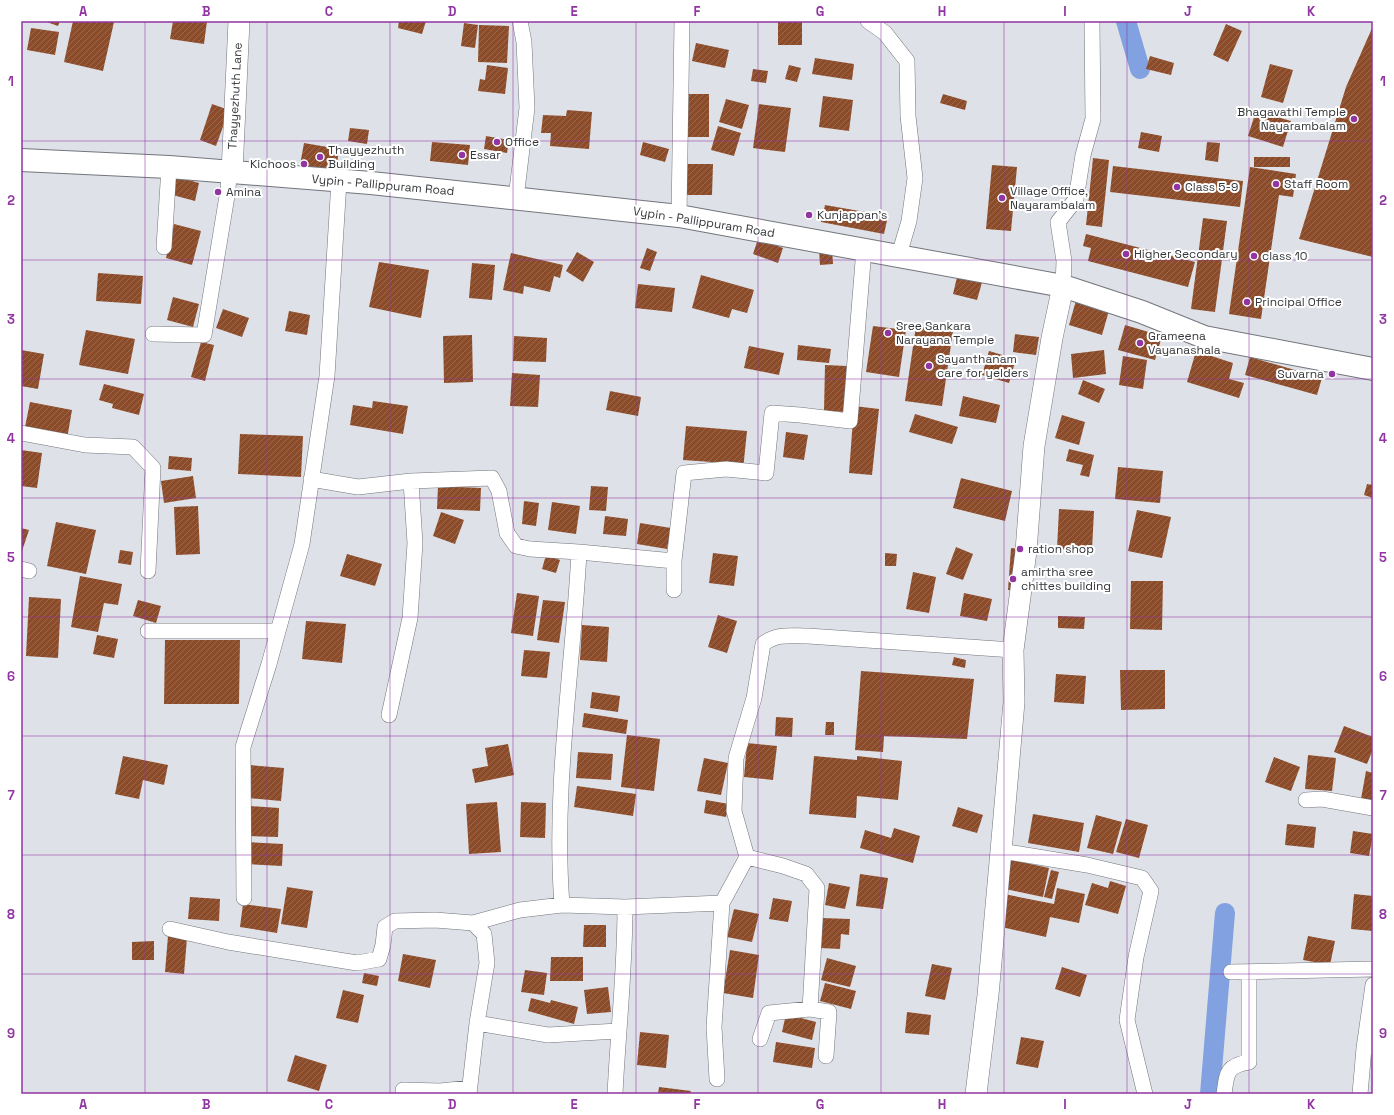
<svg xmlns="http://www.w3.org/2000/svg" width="1394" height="1115" viewBox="0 0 1394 1115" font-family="'Space Grotesk',sans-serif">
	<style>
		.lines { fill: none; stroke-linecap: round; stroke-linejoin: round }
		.canal { stroke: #82a1e0; stroke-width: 20 }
		.building { fill: url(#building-hatch) }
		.street-casing { stroke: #73757c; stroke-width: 16 }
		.secondary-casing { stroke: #73757c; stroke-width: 22 }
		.primary-casing { stroke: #73757c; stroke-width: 24 }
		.street { stroke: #fff; stroke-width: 15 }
		.secondary { stroke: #fff; stroke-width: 21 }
		.primary { stroke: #fff; stroke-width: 22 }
		.grid { fill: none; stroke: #9035a1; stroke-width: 1; stroke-opacity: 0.55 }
		.poi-dot { fill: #9035a1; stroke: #fff; stroke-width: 1.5 }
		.labels { text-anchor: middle; stroke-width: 4; stroke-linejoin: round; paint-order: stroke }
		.street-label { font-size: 12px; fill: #343639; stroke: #fff }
		.poi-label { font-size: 12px; fill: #343639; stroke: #fff; text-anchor: start }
		.neatline { fill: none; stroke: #9035a1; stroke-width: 1.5 }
		.grid-label { font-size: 13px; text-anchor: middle; font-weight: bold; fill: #9035a1 }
	</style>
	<defs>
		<pattern id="building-hatch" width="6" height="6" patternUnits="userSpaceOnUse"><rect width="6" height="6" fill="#8d4c29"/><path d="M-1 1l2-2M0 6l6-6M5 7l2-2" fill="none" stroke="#9a6a50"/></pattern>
	</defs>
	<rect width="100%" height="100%" fill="#dee1e8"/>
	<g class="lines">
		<!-- canal -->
		<path class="canal" d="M1126,21L1140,69
			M1210,1094L1225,913"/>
	</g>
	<!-- building -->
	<path class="building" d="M44,21H60L58,26Z
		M73,21L114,22L103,71L64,62Z
		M173,21H207L204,44L170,39Z
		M399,21H426L422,34L398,28Z
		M778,21H802V45H778Z
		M464,23L478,25L475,48L461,46Z
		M1226,24L1242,31L1228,62L1213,55Z
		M479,25L509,26L507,63L478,62Z
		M1373,26V257L1299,239L1346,87Z
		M31,28L59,32L55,55L27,50Z
		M696,43L729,50L725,68L692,61Z
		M1150,56L1174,63L1171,75L1146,69Z
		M815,58L854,64L852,80L812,74Z
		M1270,64L1293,70L1283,103L1261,97Z
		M487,65L508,68L505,94L478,91L480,79L485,80Z
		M789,65L801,68L797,82L785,79Z
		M753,69L768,71L766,83L751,81Z
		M685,94H709V137H685Z
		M943,94L967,101L965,110L940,103Z
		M823,96L853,100L849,131L819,127Z
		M726,99L749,105L742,129L719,122Z
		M212,104L229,110L216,146L200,140Z
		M759,104L791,108L785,152L753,148Z
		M567,110L592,112L589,149L550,146L551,133H541L543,115L566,116Z
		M1256,111L1291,121L1283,147L1248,136Z
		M718,126L741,133L734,156L711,150Z
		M350,128L369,130L367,144L348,141Z
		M1141,132L1162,136L1159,152L1138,148Z
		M486,136L509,140L507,153L484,149Z
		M432,142L470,145L468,165L430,161Z
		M643,142L669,149L665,162L640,155Z
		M1207,142L1220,143L1218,162L1205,160Z
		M304,143L339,149L336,171L300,165Z
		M1254,157H1290V167H1254Z
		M1093,158L1109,160L1102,227L1086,225Z
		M686,164H713L712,195H686Z
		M992,165L1017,167L1011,231L986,229Z
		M1113,166L1243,181L1240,207L1110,192Z
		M1250,167L1296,174L1293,197L1279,195L1261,319L1229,314Z
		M174,176L199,183L195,201L169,194Z
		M825,205L888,216L884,234L821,222Z
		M1203,218L1227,221L1215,312L1191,309Z
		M174,224L201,231L192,265L166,258Z
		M1086,234L1195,262L1188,287L1088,261L1091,248L1083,246Z
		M758,239L783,248L778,263L753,254Z
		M647,248L657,252L650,271L640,268Z
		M832,248L833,264L820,265L819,249Z
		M577,252L594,262L583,282L566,271Z
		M511,253L563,265L560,278L554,276L550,292L524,286L523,294L503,290Z
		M379,262L429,270L421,318L369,307Z
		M472,263L495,265L492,300L469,298Z
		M98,273L143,276L141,304L96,301Z
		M958,273L983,279L977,300L953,294Z
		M701,275L754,290L747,313L732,309L729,318L692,308Z
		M638,284L675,288L672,312L635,308Z
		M173,297L199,304L193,327L167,320Z
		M1077,297L1110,307L1102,335L1069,325Z
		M223,309L249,318L242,337L216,328Z
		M289,311L310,315L307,335L285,331Z
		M1125,325L1162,336L1155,360L1118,350Z
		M873,326L906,330L899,377L866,372Z
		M916,326L953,331L942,406L905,401Z
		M86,330L135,339L128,374L79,365Z
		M1015,334L1039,337L1036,355L1013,352Z
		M472,335L473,382L444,383L443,336Z
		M514,336L547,338L546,362L513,361Z
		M201,342L214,345L205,381L191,377Z
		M798,345L831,349L829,363L797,360Z
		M749,346L784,353L779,375L744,368Z
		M21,350L44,354L38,389L21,386Z
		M1104,350L1106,374L1073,378L1071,354Z
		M989,351L1016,359L1009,383L982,375Z
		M1196,351L1233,363L1229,379L1244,383L1239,398L1187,382Z
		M1123,356L1147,360L1143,389L1119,385Z
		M1250,357L1322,378L1317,395L1245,375Z
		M825,365L847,366L846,412L824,411Z
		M512,373L540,375L538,407L510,406Z
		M1083,380L1105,389L1099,403L1078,394Z
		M104,384L144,394L139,415L112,408L113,404L99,400Z
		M610,391L641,397L638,416L606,410Z
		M963,396L1000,405L996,423L959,416Z
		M373,401L408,406L403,434L350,425L353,405L372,408Z
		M30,402L72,410L67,439L24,432Z
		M854,406L879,409L872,475L849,473Z
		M915,414L958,427L952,444L909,432Z
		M1062,415L1085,422L1079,445L1055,438Z
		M686,426L747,431L743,470L726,463L683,460Z
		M786,432L808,435L804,460L783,457Z
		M240,434L303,436L301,477L238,474Z
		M1069,449L1094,455L1089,477L1080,475L1083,465L1066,461Z
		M21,450L42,453L37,488L21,486Z
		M169,456L192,458L191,471L168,469Z
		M1118,467L1163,471L1160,503L1115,499Z
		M193,476L196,498L164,503L161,481Z
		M961,478L1012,491L1005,521L953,508Z
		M1367,484L1373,485V498L1364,495Z
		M438,486L481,488L480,511L437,509Z
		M591,486L608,487L606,511L589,510Z
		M524,501L539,503L536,526L522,524Z
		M552,502L580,506L576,534L548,530Z
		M198,506L200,554L176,555L174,507Z
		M1059,509L1094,511L1092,550L1057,549Z
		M1137,510L1171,517L1162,558L1128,551Z
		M441,512L464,520L455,544L433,536Z
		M605,516L628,519L626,536L603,534Z
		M56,522L96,530L86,574L47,566Z
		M640,523L671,528L667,549L637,544Z
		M21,528L29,530L21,554Z
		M956,547L973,554L963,580L946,574Z
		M1011,548L1021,549L1018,591L1008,590Z
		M120,550L133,552L131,565L118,563Z
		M713,553L738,556L734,586L709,583Z
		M885,553L897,554L896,566H885Z
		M347,554L382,564L375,586L340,576Z
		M546,555L560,560L556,573L542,569Z
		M913,572L936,577L929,613L906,609Z
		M80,576L122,584L118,605L104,603L98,632L71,627Z
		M1131,581H1163L1162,630L1130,629Z
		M517,593L539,596L533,636L511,633Z
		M964,593L992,599L987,621L960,616Z
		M29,597L61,599L58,658L26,656Z
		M138,600L161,606L156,623L133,616Z
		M543,600L565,602L559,643L537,640Z
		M718,615L737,621L727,653L708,647Z
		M1058,616L1085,617L1084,629L1058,628Z
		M306,621L346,624L342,663L302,659Z
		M582,625L609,627L607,662L580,660Z
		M97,635L118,639L114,658L93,654Z
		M165,640H240L239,704H164Z
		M524,650L550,652L547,678L521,676Z
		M954,657L966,660L965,668L952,665Z
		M1120,670H1165V709L1121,710Z
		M861,671L974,679L967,739L884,736L883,752L855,750Z
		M1056,674L1086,676L1084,704L1054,702Z
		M592,692L620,696L618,712L590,708Z
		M584,713L628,720L626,734L582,727Z
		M776,717L793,718L792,737L775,736Z
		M826,722H834V735H825Z
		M1344,726L1373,737V749L1367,764L1334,752Z
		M627,735L660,739L654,791L621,787Z
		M747,743L777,746L773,780L744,777Z
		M508,744L514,775L475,783L472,769L488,766L485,748Z
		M578,752L613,754L611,780L576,778Z
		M1308,755L1336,758L1332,791L1305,789Z
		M123,756L168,765L164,785L143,780L139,799L115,794Z
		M814,756L857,760V756L902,761L898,800L857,796L856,818L809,814Z
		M1274,757L1300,767L1291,791L1265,782Z
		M704,758L728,763L721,795L697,791Z
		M249,765L284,768L281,801L247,798Z
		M1366,771L1373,773V801L1361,799Z
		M577,786L636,794L633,816L574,807Z
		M706,800L729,804L726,817L704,813Z
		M497,802L501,852L469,854L466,804Z
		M521,802L546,803L545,838L520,837Z
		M250,806L279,808L278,837L248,836Z
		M958,807L983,815L977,833L952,826Z
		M1033,814L1084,823L1079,852L1028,843Z
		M1096,815L1122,822L1113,854L1087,848Z
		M1126,819L1148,825L1139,858L1116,852Z
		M1287,824L1316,827L1314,848L1285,845Z
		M894,828L920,836L913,863L860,848L865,830L891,838Z
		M1353,831L1373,834L1369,856L1350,853Z
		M246,842L283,844L282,866L245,864Z
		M1008,859L1049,868L1043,897L1001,888Z
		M1051,870L1059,872L1052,899L1044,897Z
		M860,874L888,878L883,909L856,906Z
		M1110,881L1126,886L1118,914L1085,905L1092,883L1108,888Z
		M829,883L850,887L845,909L825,905Z
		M287,887L313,891L307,928L281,924Z
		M1057,888L1085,894L1079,923L1050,917L1046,937L997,926L1004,894L1054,904Z
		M1354,894L1373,896V931L1351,929Z
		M190,897L220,899L219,921L188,919Z
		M773,898L792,901L788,922L769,919Z
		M243,904L281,909L277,933L240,927Z
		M734,909L759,914L752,942L727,937Z
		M822,918L850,919L849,935L841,934L840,949L820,948Z
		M584,925H606V947H583Z
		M168,936L187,938L184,974L165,972Z
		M1308,936L1335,941L1330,965L1303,960Z
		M154,941V960H132V942Z
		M730,950L759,955L753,998L723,993Z
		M403,954L436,960L430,988L398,981Z
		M551,957H583V981H550Z
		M827,958L856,966L850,987L821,980Z
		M932,964L952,968L945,1000L925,996Z
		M1062,967L1087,975L1080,997L1055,989Z
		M525,970L547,973L544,995L521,992Z
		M364,973L379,976L377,986L362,983Z
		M825,983L856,991L851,1009L820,1001Z
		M608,987L611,1012L587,1014L584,990Z
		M343,990L364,995L358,1023L336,1018Z
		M531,998L550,1003L551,1000L578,1007L574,1024L528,1011Z
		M907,1012L931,1015L929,1035L905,1033Z
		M786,1014L816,1022L812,1040L782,1032Z
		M640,1032L669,1035L666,1068L637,1065Z
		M1021,1037L1044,1041L1038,1068L1016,1064Z
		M776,1042L815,1048L812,1068L773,1062Z
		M295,1055L327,1065L319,1091L287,1081Z
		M659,1087L691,1091L690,1094H658Z"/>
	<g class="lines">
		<defs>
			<path id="street" d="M868,21L885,33L907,61L908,116L915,178L909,221L899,255
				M516,198L527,108L524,42L520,21
				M679,216L682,21
				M164,247L169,167
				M1063,286L1064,261L1058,222L1076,199L1083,155L1093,119L1092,21
				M153,334L204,335L228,190L229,171
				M21,433L85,445L133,447L153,468L148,571
				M311,479L358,487L411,481L492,478L499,491L507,533L516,546L530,549L579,552C573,669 553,788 562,905
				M579,552L674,561L684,473L726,469L766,473L772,413L800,415L850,421L864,249
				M21,569L29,571
				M674,590V561
				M148,631H277
				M389,715L410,618L415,543L411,481
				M1306,800L1322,799L1373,808
				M1001,851L1087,865L1142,878L1151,891L1136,957L1127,1020L1145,1094
				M747,857L783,866L806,874L817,888L810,1009L769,1013L760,1039
				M244,898L243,747L269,664L302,544L327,376L339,181
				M170,929L228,942L357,963L379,959L383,945L385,927L395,921L435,920L473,923L520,910L562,905L625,907L722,903L747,857L734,811L736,758L754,698L763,644C777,633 791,636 808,636L1013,650
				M1231,972L1373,969
				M810,1009L829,1012L826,1056
				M477,1023L548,1035L618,1031
				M1364,1048L1373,985
				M717,1079L714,1027L722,903
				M403,1090L440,1091L469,1088
				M469,1094L477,1023L487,963L484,934L473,923
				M615,1094C618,1032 625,970 625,907
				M1224,1094C1227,1073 1226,1066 1249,1062V972
				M1360,1094L1364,1048L1373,1047"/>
			<path id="secondary" d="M232,172L239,21
				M976,1094L988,995L1001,851L1014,702L1013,650L1026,551L1034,446L1052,338L1063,286"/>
			<path id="primary" d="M21,160L169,167L371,183L679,216L1063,286L1142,312L1204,337L1373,369"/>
		</defs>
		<!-- street casing -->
		<use href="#street" class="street-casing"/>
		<!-- secondary casing -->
		<use href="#secondary" class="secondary-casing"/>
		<!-- primary casing -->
		<use href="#primary" class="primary-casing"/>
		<!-- street -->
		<use href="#street" class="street"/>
		<!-- secondary -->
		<use href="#secondary" class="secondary"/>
		<!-- primary -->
		<use href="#primary" class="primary"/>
	</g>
	<!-- grid -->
	<path class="grid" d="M145,21V1094M267,21V1094M390,21V1094M513,21V1094M636,21V1094M758,21V1094M881,21V1094M1004,21V1094M1127,21V1094M1249,21V1094M21,141H1373M21,260H1373M21,379H1373M21,498H1373M21,617H1373M21,736H1373M21,855H1373M21,974H1373"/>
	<!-- markers -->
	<g class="poi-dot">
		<circle cx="1354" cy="119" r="4"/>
		<circle cx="497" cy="142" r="4"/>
		<circle cx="462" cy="155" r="4"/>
		<circle cx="320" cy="157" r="4"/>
		<circle cx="304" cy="164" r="4"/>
		<circle cx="1276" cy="184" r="4"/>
		<circle cx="1177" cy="187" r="4"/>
		<circle cx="218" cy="192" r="4"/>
		<circle cx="1002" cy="198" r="4"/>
		<circle cx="809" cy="215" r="4"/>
		<circle cx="1126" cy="254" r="4"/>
		<circle cx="1254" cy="256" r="4"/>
		<circle cx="1247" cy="302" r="4"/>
		<circle cx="888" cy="333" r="4"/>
		<circle cx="1140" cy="343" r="4"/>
		<circle cx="929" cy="366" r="4"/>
		<circle cx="1332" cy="374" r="4"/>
		<circle cx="1020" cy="549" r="4"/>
		<circle cx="1013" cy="579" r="4"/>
	</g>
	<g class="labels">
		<!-- street labels -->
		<g class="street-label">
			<text transform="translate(235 96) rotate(-87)" y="4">Thayyezhuth Lane</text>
			<text transform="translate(383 185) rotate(5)" y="4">Vypin - Pallippuram Road</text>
			<text transform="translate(704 222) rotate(9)" y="4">Vypin - Pallippuram Road</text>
		</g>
		<!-- poi labels -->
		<g class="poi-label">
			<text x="1346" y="116" text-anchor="end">Bhagavathi Temple<tspan x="1346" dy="14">Nayarambalam</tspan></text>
			<text x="505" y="146">Office</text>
			<text x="328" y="154">Thayyezhuth<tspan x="328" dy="14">Building</tspan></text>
			<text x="470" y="159">Essar</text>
			<text x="296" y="168" text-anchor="end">Kichoos</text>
			<text x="1284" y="188">Staff Room</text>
			<text x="1185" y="191">Class 5-9</text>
			<text x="1010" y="195">Village Office,<tspan x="1010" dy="14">Nayarambalam</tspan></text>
			<text x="226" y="196">Amina</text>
			<text x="817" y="219">Kunjappan's</text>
			<text x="1134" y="258">Higher Secondary</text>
			<text x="1262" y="260">class 10</text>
			<text x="1255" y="306">Principal Office</text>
			<text x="896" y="330">Sree Sankara<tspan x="896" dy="14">Narayana Temple</tspan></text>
			<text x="1148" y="340">Grameena<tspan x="1148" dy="14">Vayanashala</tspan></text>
			<text x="937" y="363">Sayanthanam<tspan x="937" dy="14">care for yelders</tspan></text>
			<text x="1324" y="378" text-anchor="end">Suvarna</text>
			<text x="1028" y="553">ration shop</text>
			<text x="1021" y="576">amirtha sree<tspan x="1021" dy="14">chittes building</tspan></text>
		</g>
	</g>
	<!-- border -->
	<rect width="1394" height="1115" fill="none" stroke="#ffffff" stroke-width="44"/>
	<rect x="22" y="22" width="1350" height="1071" class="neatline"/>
	<g class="grid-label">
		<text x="83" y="16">A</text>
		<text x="206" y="16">B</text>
		<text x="329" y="16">C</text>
		<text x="452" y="16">D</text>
		<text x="574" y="16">E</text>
		<text x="697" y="16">F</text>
		<text x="820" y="16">G</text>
		<text x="942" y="16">H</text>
		<text x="1065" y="16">I</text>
		<text x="1188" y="16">J</text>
		<text x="1311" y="16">K</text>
		<text x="11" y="86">1</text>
		<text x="1383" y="86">1</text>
		<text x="11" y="205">2</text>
		<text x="1383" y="205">2</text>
		<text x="11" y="324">3</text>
		<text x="1383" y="324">3</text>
		<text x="11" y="443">4</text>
		<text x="1383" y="443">4</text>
		<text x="11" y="562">5</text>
		<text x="1383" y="562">5</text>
		<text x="11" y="681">6</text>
		<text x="1383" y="681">6</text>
		<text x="11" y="800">7</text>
		<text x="1383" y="800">7</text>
		<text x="11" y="919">8</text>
		<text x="1383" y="919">8</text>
		<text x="11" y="1038">9</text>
		<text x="1383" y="1038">9</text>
		<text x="83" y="1109">A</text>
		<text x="206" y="1109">B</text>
		<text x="329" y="1109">C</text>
		<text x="452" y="1109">D</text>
		<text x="574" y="1109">E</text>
		<text x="697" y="1109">F</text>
		<text x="820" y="1109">G</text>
		<text x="942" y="1109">H</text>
		<text x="1065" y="1109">I</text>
		<text x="1188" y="1109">J</text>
		<text x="1311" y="1109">K</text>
	</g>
</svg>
